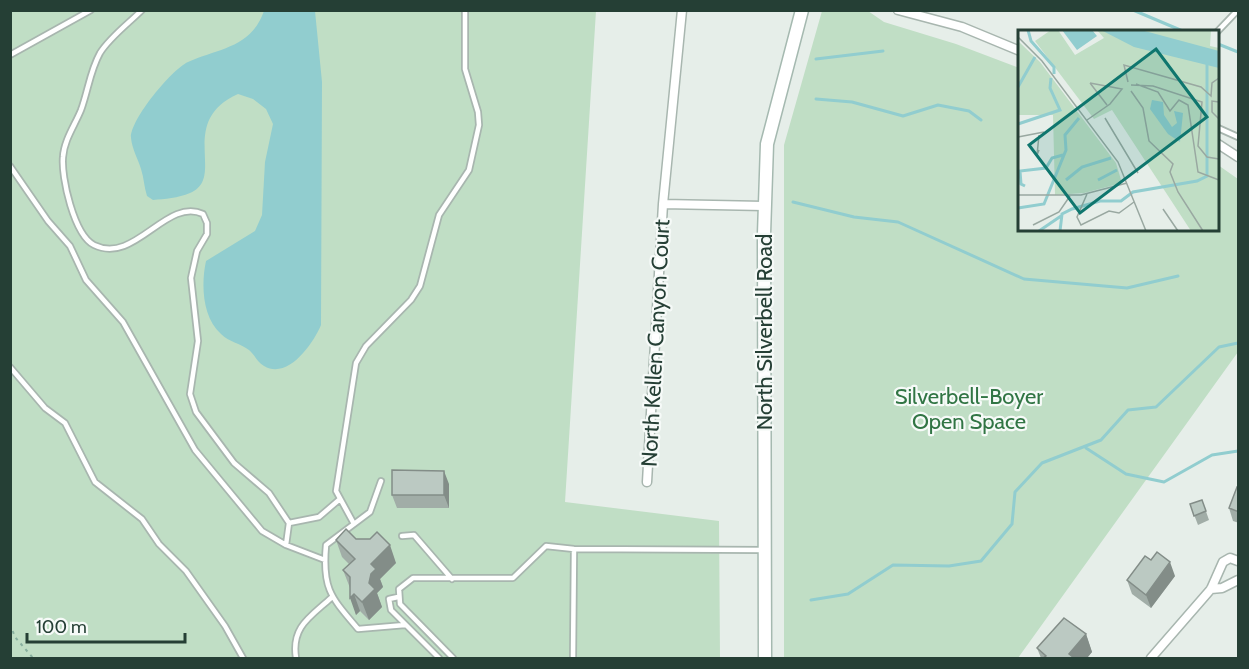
<svg xmlns="http://www.w3.org/2000/svg" width="1249" height="669" viewBox="0 0 1249 669" font-family="Cabin,sans-serif">
	<style>
		.green { fill: #c0dec5 }
		.water { fill: #91cdcf }
		.lines { fill: none; stroke-linecap: round; stroke-linejoin: round }
		.stream { stroke: #91cdcf; stroke-width: 3 }
		.lane-casing { stroke: #a8b6af; stroke-width: 8 }
		.street-casing { stroke: #a8b6af; stroke-width: 11 }
		.secondary-casing { stroke: #a5b9b0; stroke-width: 15 }
		.path { stroke: #88b09f; stroke-width: 2; stroke-dasharray: 3 4.5; stroke-linecap: butt }
		.lane { stroke: #fff; stroke-width: 4.5 }
		.street { stroke: #fff; stroke-width: 8 }
		.secondary { stroke: #fff; stroke-width: 12 }
		.wall { fill: #a1ada7 }
		.shaded-wall { fill: #838d88 }
		.building { fill: #bbc9c2; stroke: #838d88; stroke-width: 1.5 }
		.labels { text-anchor: middle; stroke-width: 4.5; stroke-linejoin: round; paint-order: stroke }
		.street-label { font-size: 22px; fill: #253f35; stroke: #f6faf8 }
		.park-label { font-size: 22px; fill: #317544; stroke: #f6faf8 }
		.inset-river { fill: none; stroke: #91cdcf; stroke-width: 3 }
		.inset-road { fill: none; stroke: #99a8a1; stroke-width: 1.5 }
		.view { fill: #0f766e; fill-opacity: 0.15; stroke: #0f766e; stroke-width: 3 }
		.inset-edge { fill: none; stroke: #253f35; stroke-width: 3 }
	</style>
	<rect width="100%" height="100%" fill="#e6eee9"/>
	<!-- green -->
	<path class="green" d="M10,11H596L565,502L719,521L720,658H11Z
		M822,11H868L884,22L956,44L1019,68L1020,230H1218V165L1238,179V352L1018,658H784V145Z"/>
	<!-- water -->
	<path class="water" d="M264,11H315L322,82L321,325C313,344 288,380 264,366C257,362 255,355 249,350C240,343 229,342 221,334C202,317 201,284 206,261L255,231L262,215L265,162L273,124L266,109L253,99L238,94C176,122 227,178 190,193C178,198 165,199 153,200L147,196C144,187 144,178 141,169C138,159 132,149 131,138C130,120 171,70 188,62C219,48 251,48 264,11Z"/>
	<g class="lines">
		<!-- stream -->
		<path class="stream" d="M1133,10L1185,32
			M1218,44L1238,52
			M816,59L883,51
			M816,99L852,102L903,116L938,105L969,111L981,120
			M793,202L854,217L898,222L1024,279L1127,288L1178,276
			M1086,448L1126,474L1164,482L1212,455L1238,451
			M811,600L848,594L893,565L949,566L981,561L1012,524L1015,492L1042,463L1101,440L1128,410L1156,407L1219,347L1238,343"/>
		<defs>
			<path id="lane" d="M142,10C129,23 110,37 100,53C90,71 88,91 81,110C75,125 64,140 63,157C61,177 74,235 94,245C135,265 166,197 203,214L207,223V234L197,251L191,278L198,341L190,394L196,412L234,463L269,493L289,523L286,545
				M1217,32L1238,10
				M10,55L91,10
				M1218,128L1238,137
				M10,166L48,221L70,246L86,280L123,322L195,450L262,531L286,545L325,560
				M10,367L45,408L65,423L95,482L142,519L159,544L186,571L225,626L243,658
				M381,481L370,512L326,545C322,589 331,597 358,629L405,625
				M289,523L319,517L340,499
				M354,524L336,491L356,363L366,346L411,300L420,286L439,215L469,170L479,125L478,112L465,69V10
				M402,536L414,535L452,579
				M398,597L389,599L391,610L439,658
				M296,658C291,627 310,617 331,598
				M453,658L400,604L399,589L413,578H513L546,546L574,549L765,550
				M573,658L574,549"/>
			<path id="street" d="M898,10L962,27L1020,51
				M1218,144L1238,157
				M663,204L765,206
				M647,482L663,204L682,10
				M1211,589L1222,588L1238,580
				M1151,658L1211,589L1223,562L1230,558L1238,561"/>
			<path id="secondary" d="M765,658L764,234L767,144L802,10"/>
		</defs>
		<!-- lane casing -->
		<use href="#lane" class="lane-casing"/>
		<!-- street casing -->
		<use href="#street" class="street-casing"/>
		<!-- secondary casing -->
		<use href="#secondary" class="secondary-casing"/>
		<!-- path -->
		<path class="path" d="M10,624L15,637L33,658"/>
		<!-- lane -->
		<use href="#lane" class="lane"/>
		<!-- street -->
		<use href="#street" class="street"/>
		<!-- secondary -->
		<use href="#secondary" class="secondary"/>
	</g>
	<!-- wall -->
	<path class="wall" d="M449,484V508H397L392,495Z
		M1239,488V523L1233,521L1229,508Z
		M1202,500L1209,520L1198,525L1190,504Z
		M356,539L396,563L380,579L383,587L377,593L382,607L369,620L360,611L356,615L350,588L343,570L349,564L342,557L336,540Z
		M1175,576L1151,608L1132,594L1127,580Z
		M1086,634L1092,652L1087,658H1041L1037,648Z"/>
	<!-- shaded-wall -->
	<path class="shaded-wall" d="M444,471L449,484V508L444,495Z
		M390,545L396,563L380,579L383,587L377,593L382,607L369,620L362,602L371,564Z
		M1170,562L1175,576L1151,608L1146,595Z
		M354,594L360,611L356,615L350,598Z
		M1086,634L1092,652L1087,658H1070L1069,654Z"/>
	<!-- building -->
	<path class="building" d="M392,470L444,471V495H392Z
		M1237,487L1239,488V512L1229,508Z
		M1202,500L1206,511L1194,516L1190,504Z
		M346,529L356,539H370L377,532L390,545L371,564L376,569L371,574L369,583L375,589L362,602L354,594L350,598V577L343,570L355,559L336,540Z
		M1157,552L1170,562L1146,595L1127,580L1145,556L1151,560Z
		M1064,618L1086,634L1069,654L1074,658H1043L1046,656L1037,648Z"/>
	<g class="labels">
		<!-- street labels -->
		<g class="street-label">
			<text transform="translate(764 332) rotate(-90)" y="8">North Silverbell Road</text>
			<text transform="translate(655 343) rotate(-87)" y="8">North Kellen Canyon Court</text>
		</g>
		<!-- park labels -->
		<g class="park-label">
			<text x="969" y="404">Silverbell-Boyer<tspan x="969" dy="25">Open Space</tspan></text>
		</g>
	</g>
	<!-- overview -->
	<g transform="translate(1018 30)">
		<rect width="201" height="201" fill="#e6eee9"/>
		<path d="M33,0H40L57,25L86,8L79,0H193L192,16L201,18V201H173L94,80L76,89L17,11ZM0,11L22,32L98,133L104,153L66,163L37,165L35,85H0Z" fill="#c0dec5"/>
		<path d="M44,0H74L79,6L59,20ZM83,0H123L201,21V38L116,17ZM134,70L145,72L146,85L154,97L159,93L156,81L165,83L162,112L150,104L132,79Z" fill="#91cdcf"/>
		<path class="inset-river" d="M10,0L13,11L36,37V44M0,57L17,27M0,94L42,80L32,58L33,48M48,150L64,137L93,128M80,150L99,140M7,156L3,154L2,141L28,138L34,128L45,125M0,178L26,174L48,120L47,105L61,88M21,201L43,186M42,201L44,184L54,179L82,171H103L115,162L179,151L189,146V34"/>
		<path class="inset-road" d="M0,7L24,31L100,132L128,201M110,52L106,35L183,57L193,66L194,53L201,48M72,53L89,75M118,54L140,62L152,81L161,70L170,75L180,142L201,150M113,55L135,56L184,72L180,116L189,127L201,129M113,61L125,78L131,111L155,134L152,142L160,162L185,201M201,72L194,71V82L201,89M87,88L120,143M69,90L92,74L104,59L72,53M0,107L26,102M21,120L19,125L21,105M69,164L59,187L63,195L91,181L101,183L116,172M0,165H63L109,153M145,179L160,201M15,195L41,182L52,166"/>
		<path class="view" d="M138,19L189,87L62,183L11,115Z"/>
		<rect width="201" height="201" class="inset-edge"/>
	</g>
	<!-- border -->
	<rect width="1249" height="669" fill="none" stroke="#253f35" stroke-width="24"/>
	<!-- scale -->
	<path d="M27 633v9h158v-9" fill="none" stroke="#253f35" stroke-width="3"/>
	<text x="36" y="633" font-size="18" fill="#253f35" stroke="#f6faf8" stroke-width="4.5" paint-order="stroke">100 m</text>
</svg>
